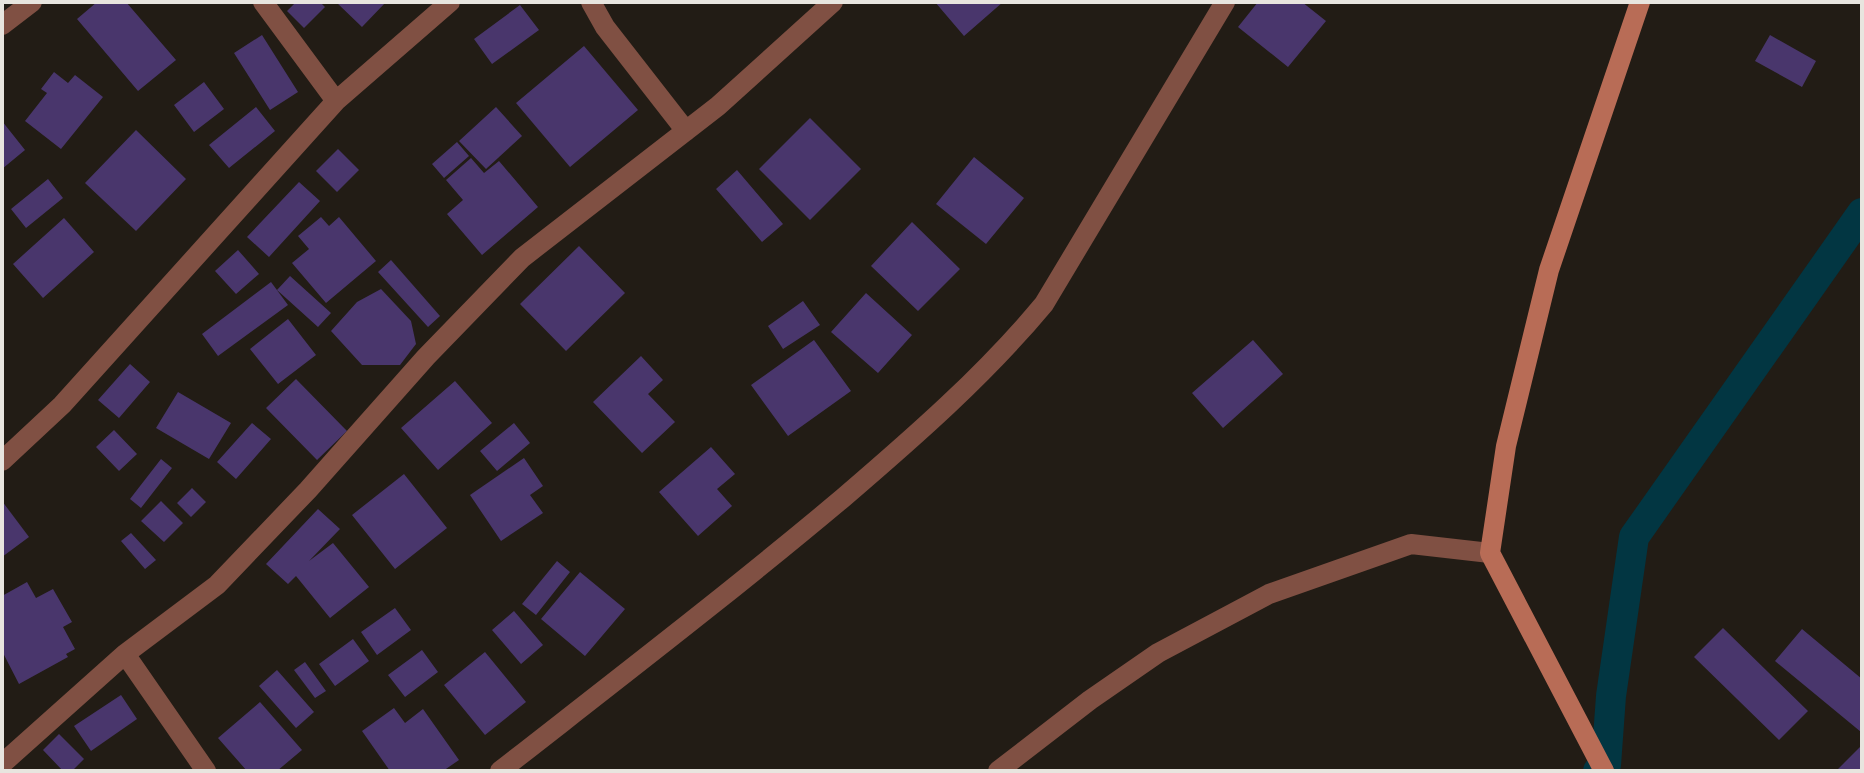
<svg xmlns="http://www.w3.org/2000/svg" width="1864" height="773" viewBox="0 0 1864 773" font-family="'Roboto Condensed',sans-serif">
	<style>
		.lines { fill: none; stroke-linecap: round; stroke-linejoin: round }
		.canal { stroke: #023642; stroke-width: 30 }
		.building { fill: #49366c }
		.street { stroke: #805043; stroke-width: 20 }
		.secondary { stroke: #b86c56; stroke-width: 20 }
	</style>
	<rect width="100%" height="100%" fill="#221c15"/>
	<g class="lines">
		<!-- canal -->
		<path class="canal" d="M1598,771L1606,765L1611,696L1634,537L1862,213"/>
	</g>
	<!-- building -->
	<path class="building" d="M97,2H126L176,60L138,91L77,19Z
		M296,2H320L325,7L304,28L287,11Z
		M336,2H386L362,27Z
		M935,2H1003L964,36Z
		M1258,2H1302L1326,21L1288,67L1238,27Z
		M520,5L539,30L492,64L474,39Z
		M262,35L298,92L270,110L234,53Z
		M1770,35L1816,61L1802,87L1755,61Z
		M584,46L638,110L570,167L516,103Z
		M54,72L68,83L75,75L103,97L61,149L25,121L47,93L41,89Z
		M204,82L224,109L194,132L174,105Z
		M256,107L275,131L229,168L209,145Z
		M496,107L522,136L486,169L459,141Z
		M810,118L861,169L810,220L759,169Z
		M2,121L25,150L2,169Z
		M136,130L186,179L136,231L85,183Z
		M457,142L469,156L444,178L432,164Z
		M338,149L359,170L337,192L316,171Z
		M974,157L1024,198L986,244L936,204Z
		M471,158L484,173L499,161L538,207L482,255L447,214L463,200L446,180Z
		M737,170L783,224L762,242L716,189Z
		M48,179L63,198L26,228L11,209Z
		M299,182L320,201L269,257L247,237Z
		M321,217L329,226L339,217L376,261L326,303L292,263L309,249L298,236Z
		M64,218L94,252L43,298L13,264Z
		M912,222L960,269L918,311L871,266Z
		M579,246L625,293L566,351L520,304Z
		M238,250L259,274L236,294L215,271Z
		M391,260L440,316L428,327L378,272Z
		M290,276L331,313L318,327L277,290Z
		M271,282L288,305L218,356L202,334Z
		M381,289L411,321L416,344L400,365H362L331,331L357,302Z
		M866,293L912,335L878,373L831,332Z
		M803,301L820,325L783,349L768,326Z
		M288,319L316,355L278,384L250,349Z
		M814,340L851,391L788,436L751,385Z
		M1253,340L1283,374L1223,428L1192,393Z
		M641,356L663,380L648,394L675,422L642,453L593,402Z
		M130,364L150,382L119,418L98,400Z
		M296,379L347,431L317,460L266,408Z
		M455,381L492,423L438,470L401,428Z
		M178,392L231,423L209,459L156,428Z
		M252,423L271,439L236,479L217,462Z
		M514,423L530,443L497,471L480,451Z
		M114,430L137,454L119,471L96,447Z
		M711,447L735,474L717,489L732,506L698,536L659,492Z
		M524,458L543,486L530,495L543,513L501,541L470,495Z
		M161,459L172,468L141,508L130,499Z
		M404,474L447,528L395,569L352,515Z
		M192,488L206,502L191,517L177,503Z
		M2,501L29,537L2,557Z
		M161,501L183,523L164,542L141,521Z
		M318,509L340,529L309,561L333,543L369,587L330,618L296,576L288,584L266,564Z
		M131,533L156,560L145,569L121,541Z
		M557,561L570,572L536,615L522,604Z
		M580,572L625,609L585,656L541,619Z
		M27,582L36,598L53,589L72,622L63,627L75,649L66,654L68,657L19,684L2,651V596Z
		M395,608L411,630L377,655L361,632Z
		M514,611L543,645L521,664L492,630Z
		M1723,628L1808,711L1779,740L1694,657Z
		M1802,629L1862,679L1861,732L1775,661Z
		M353,639L369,661L335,686L319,664Z
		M422,650L438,672L405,697L388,675Z
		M485,652L526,702L485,735L444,685Z
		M305,662L326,691L315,698L294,670Z
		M277,670L314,712L296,728L259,686Z
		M121,695L137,719L91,751L74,726Z
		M260,702L302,750L277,771H247L218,738Z
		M394,708L405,723L423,709L459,760L443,771H390L362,731Z
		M59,734L84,759L72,771H63L43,750Z
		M1862,745V771H1836Z"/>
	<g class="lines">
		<!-- street -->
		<path class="street" d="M263,2L336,101
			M591,2L605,27L686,131
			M2,25L32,2
			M2,461L62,405L336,101L450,2
			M125,654L206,771
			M2,764L125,654L217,585L308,490L426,357L522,258L718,106L833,2
			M500,771C615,681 731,592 843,498C914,437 984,376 1044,304L1225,2
			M998,771L1090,700L1158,653L1269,594L1411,544L1490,553"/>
		<!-- secondary -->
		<path class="secondary" d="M1604,771L1490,553L1506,446L1549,270L1640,2"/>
	</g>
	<!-- border -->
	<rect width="1864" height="773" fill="none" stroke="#e8e5df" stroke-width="8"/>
</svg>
